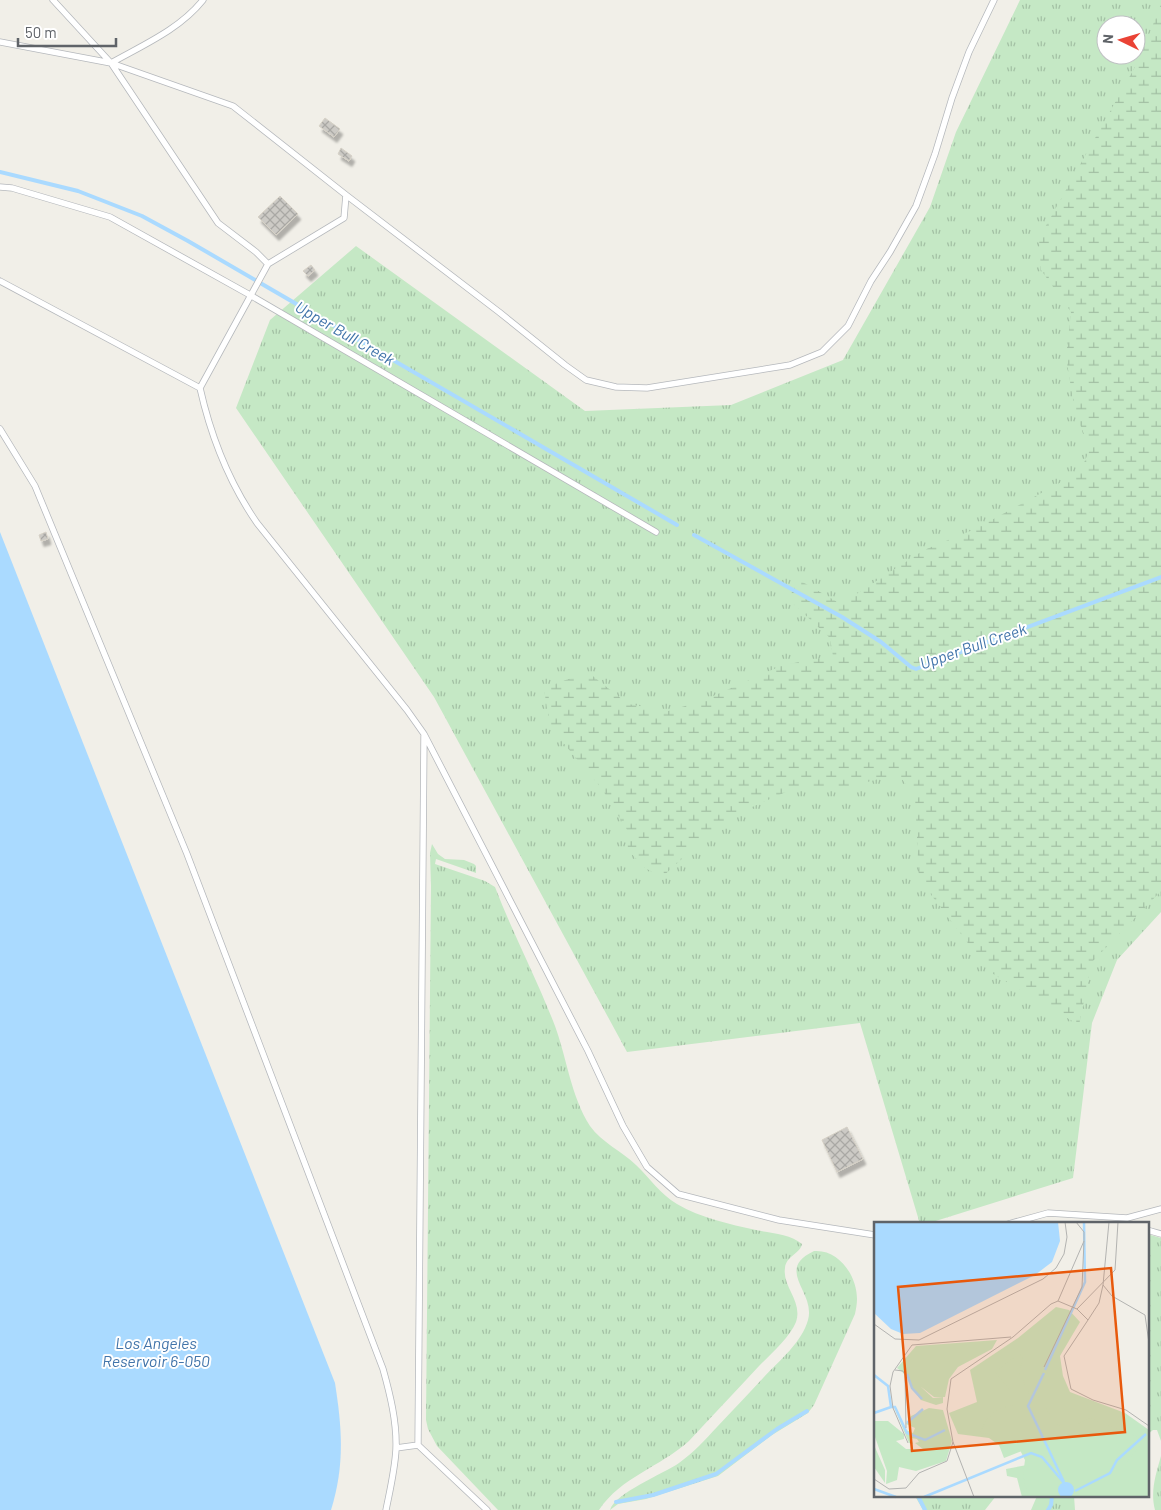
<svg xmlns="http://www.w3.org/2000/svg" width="1161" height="1510" viewBox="0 0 1161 1510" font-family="Barlow,sans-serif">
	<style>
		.grass { fill: url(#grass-tufts); fill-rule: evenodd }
		.wetland { fill: url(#wetland-marsh) }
		.water { fill: #aadaff }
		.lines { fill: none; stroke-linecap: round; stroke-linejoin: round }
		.stream { stroke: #aadaff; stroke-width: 4 }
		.building { fill: url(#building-cross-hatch); stroke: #d6d1c6; filter: url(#shadow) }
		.service-casing { stroke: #b5b8bc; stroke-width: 7 }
		.service { stroke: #fff; stroke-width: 5.5 }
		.labels { text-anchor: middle; stroke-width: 4; stroke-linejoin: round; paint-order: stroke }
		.water-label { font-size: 16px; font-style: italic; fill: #4174aa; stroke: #fff }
		.inset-river { fill: none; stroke: #aadaff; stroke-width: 2.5 }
		.inset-road { fill: none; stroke: #b3b3b1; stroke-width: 1 }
		.view { fill: #e8590c; fill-opacity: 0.15; stroke: #e8590c; stroke-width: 2.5 }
		.inset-edge { fill: none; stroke: #5f6368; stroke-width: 2.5 }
	</style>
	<defs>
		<pattern id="grass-tufts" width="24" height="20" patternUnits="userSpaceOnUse" patternTransform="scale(1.25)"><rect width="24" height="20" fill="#c5e8c5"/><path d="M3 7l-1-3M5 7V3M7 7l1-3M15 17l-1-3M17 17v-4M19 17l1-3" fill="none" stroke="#a3c0a4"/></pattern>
		<pattern id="wetland-marsh" width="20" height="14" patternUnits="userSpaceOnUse" patternTransform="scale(1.25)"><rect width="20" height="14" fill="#c5e8c5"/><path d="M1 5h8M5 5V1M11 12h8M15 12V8" fill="none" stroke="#a3c0a4"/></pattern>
		<pattern id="building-cross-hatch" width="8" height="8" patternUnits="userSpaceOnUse" patternTransform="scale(1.25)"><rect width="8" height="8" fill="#cccac5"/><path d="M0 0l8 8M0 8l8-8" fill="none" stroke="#a9a8a4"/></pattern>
		<filter id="shadow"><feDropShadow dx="3" dy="5.5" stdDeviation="1" flood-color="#0004"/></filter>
	</defs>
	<rect width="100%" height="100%" fill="#f1efe8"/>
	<!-- grass -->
	<path class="grass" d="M1020,0H1161V912L1117,960L1092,1023L1073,1178L926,1224H920L860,1023L627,1052L434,697L236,408L270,320L356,246L585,411L731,405L843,360L930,207L956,132ZM1106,25H1136V55H1106Z
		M432,844L438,854L445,859L464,860L474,864L476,866V873L436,859L435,864L485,881L495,887C513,934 537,979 555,1026C567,1059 571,1096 590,1126C602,1143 622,1151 636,1165C650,1178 660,1194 677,1204C701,1218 729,1224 756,1230C770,1233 791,1234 802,1244C800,1254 786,1256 785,1268C782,1287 803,1301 796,1322C790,1337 771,1354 759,1366C736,1391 712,1416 689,1441C660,1467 621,1477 599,1510H498L437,1446L428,1429L426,1420L431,886L430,853Z
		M1147,1234L1161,1238V1441L1157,1430H1153L1147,1435Z
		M814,1251C839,1249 857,1276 857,1299C857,1304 856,1309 855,1314L814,1405L808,1413L772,1435L718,1476L646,1499L618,1504L610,1510C615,1493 663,1474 679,1463C693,1453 705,1440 717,1427C733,1410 749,1393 764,1377C780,1360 802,1342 808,1320C816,1292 774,1270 814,1251Z
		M1161,1456V1510H1155C1150,1491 1156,1474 1161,1456Z
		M915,1496H996L985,1510H923Z
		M1037,1496H1074L1075,1510H1031Z"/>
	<!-- wetland -->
	<path class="wetland" d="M1161,4V891L1092,962L1079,1025L990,972L919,879L915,796L898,774L848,787L795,788L727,818L662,877L645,868L628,850L627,830L602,789L550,727L544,689L559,682L589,673L628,704L668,711L702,701L783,665L833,656L830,638L788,599L799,580L841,604L924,550L975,529L1080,472L1090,449L1075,412L1066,357L1071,312L1041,270L1039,238L1140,58Z"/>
	<!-- water -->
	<path class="water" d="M0,532L335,1383C342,1428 345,1465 331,1510H0Z"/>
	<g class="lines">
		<!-- stream -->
		<path class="stream" d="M0,172L78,191L142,216L188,241L677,525
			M694,535L842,617L881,642L911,667L916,669L1161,577
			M918,1496L925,1510
			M616,1502L653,1495L716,1474L777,1429L807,1411
			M1048,1510L1051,1505L1052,1496"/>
	</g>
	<!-- building -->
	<path class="building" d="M325,118L340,129L334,137L319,126Z
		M341,148L352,156L349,161L338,154Z
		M280,196L298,214L276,235L258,217Z
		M311,265L315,270L308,276L303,271Z
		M46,532L48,539L41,541L39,535Z
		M847,1127L863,1159L837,1172L822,1140Z"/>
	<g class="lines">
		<defs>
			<path id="service" d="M53,0L111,63L218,223L256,252L268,264
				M0,42L111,63L233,106L346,195L344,218L268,264L200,388C211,437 228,481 257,523L407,710L424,734L588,1051L623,1126L647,1167L678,1194L779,1220L875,1235
				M111,63C143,45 180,29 203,0
				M0,187L12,188L110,217L250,295L656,532
				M346,195L499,312L565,365L586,380L616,387L647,388L790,365L822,352L848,326L871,281L890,252L916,206L935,154L952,98L969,52L994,0
				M0,281L200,388
				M0,429L35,486L187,854L383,1369C390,1394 397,1422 396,1449C395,1469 390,1490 386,1510
				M1008,1224L1048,1213L1127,1218L1161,1209
				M1147,1230L1161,1234
				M418,1445L487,1510
				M396,1448L418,1445L424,736"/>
		</defs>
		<!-- service casing -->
		<use href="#service" class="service-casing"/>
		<!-- service -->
		<use href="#service" class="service"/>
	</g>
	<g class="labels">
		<!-- water labels -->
		<g class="water-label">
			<text transform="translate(345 333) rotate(30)" y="6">Upper Bull Creek</text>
			<text transform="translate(973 646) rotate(-19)" y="6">Upper Bull Creek</text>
			<text x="156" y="1349">Los Angeles<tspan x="156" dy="18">Reservoir 6-050</tspan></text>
		</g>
	</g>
	<!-- overview -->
	<g transform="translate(874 1222)">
		<rect width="275" height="275" fill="#f1efe8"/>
		<path d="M182,85L195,88L206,100L186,134L189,154L196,170L251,191L275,208V275H148L143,256L133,254L132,247L153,243L148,229L130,236L125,223L115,216L84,212L75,191L103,180L96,148L144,116ZM123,118L118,127L84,145L75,157L71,175H60L23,146L42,124ZM32,151L59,176L69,175V181L62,183L47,178L38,166ZM20,185L32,208L39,211L41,206L32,202L37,194L55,186L69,188L78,219L72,239L42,249L25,245L23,258L12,262L13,249L1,215L0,220V199H14L30,212V217L22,219L32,227H49L41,221L45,220L43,217L37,216L39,222L35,221ZM0,223L11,248V261L0,245Z" fill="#c5e8c5"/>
		<path d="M146,131L149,138L145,149L155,172L165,166L162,172L184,204L206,201L216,196L264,215L268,221L252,241L235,275H154L149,253L151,238L146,228L132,226L115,212L106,211L112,198L124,187L139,183L136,168L121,150Z" fill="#c5e8c5"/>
		<path d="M0,0H184L186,19L178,40L161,53L46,111L29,112L17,107L0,91ZM184 268a8 8 0 1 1 16 0a8 8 0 1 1-16 0Z" fill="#aadaff"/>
		<path class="inset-river" d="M171,148L211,60L210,0M170,151L154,184L190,260M33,152L38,166L48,177M0,153L14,164L17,185H21L33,211L51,218L71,208M0,191L17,185M33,201L49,187M0,267L22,275M201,269L236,251L243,238L272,212M50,275L157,231L168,235L190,261"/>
		<path class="inset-road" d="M229,63L238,74L271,93L275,121M184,79L210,19V10L202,0M203,87L241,48L244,0M214,98L190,134L197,167L219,178L252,188L275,204M0,102L21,117L45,118L169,57L182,46L190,32L193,15L191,0M38,123L137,115M170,145L208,65L210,19M21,148L29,149L31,153L32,206M34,221L19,186L16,164L19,150L38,123M0,257L15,267L32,266L45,251L73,239L79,220M100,275L79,220L73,187L77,157L139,115L177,82L184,79L203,87L214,98L225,81L229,63L235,0"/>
		<path class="view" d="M237,46L251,210L38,229L24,65Z"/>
		<rect width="275" height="275" class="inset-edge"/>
	</g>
	<!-- north arrow -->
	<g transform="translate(1121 40) rotate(275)"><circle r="24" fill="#ffffff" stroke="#bfc1c3"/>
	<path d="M0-4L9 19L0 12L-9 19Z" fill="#ea4335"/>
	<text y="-8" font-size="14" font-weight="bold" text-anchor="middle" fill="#5f6368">N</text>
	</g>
	<!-- scale -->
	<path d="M18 38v8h98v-8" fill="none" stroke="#5f6368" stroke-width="2.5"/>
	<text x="25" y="38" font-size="15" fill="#5f6368" stroke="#ffffff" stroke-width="4" paint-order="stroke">50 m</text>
</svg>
